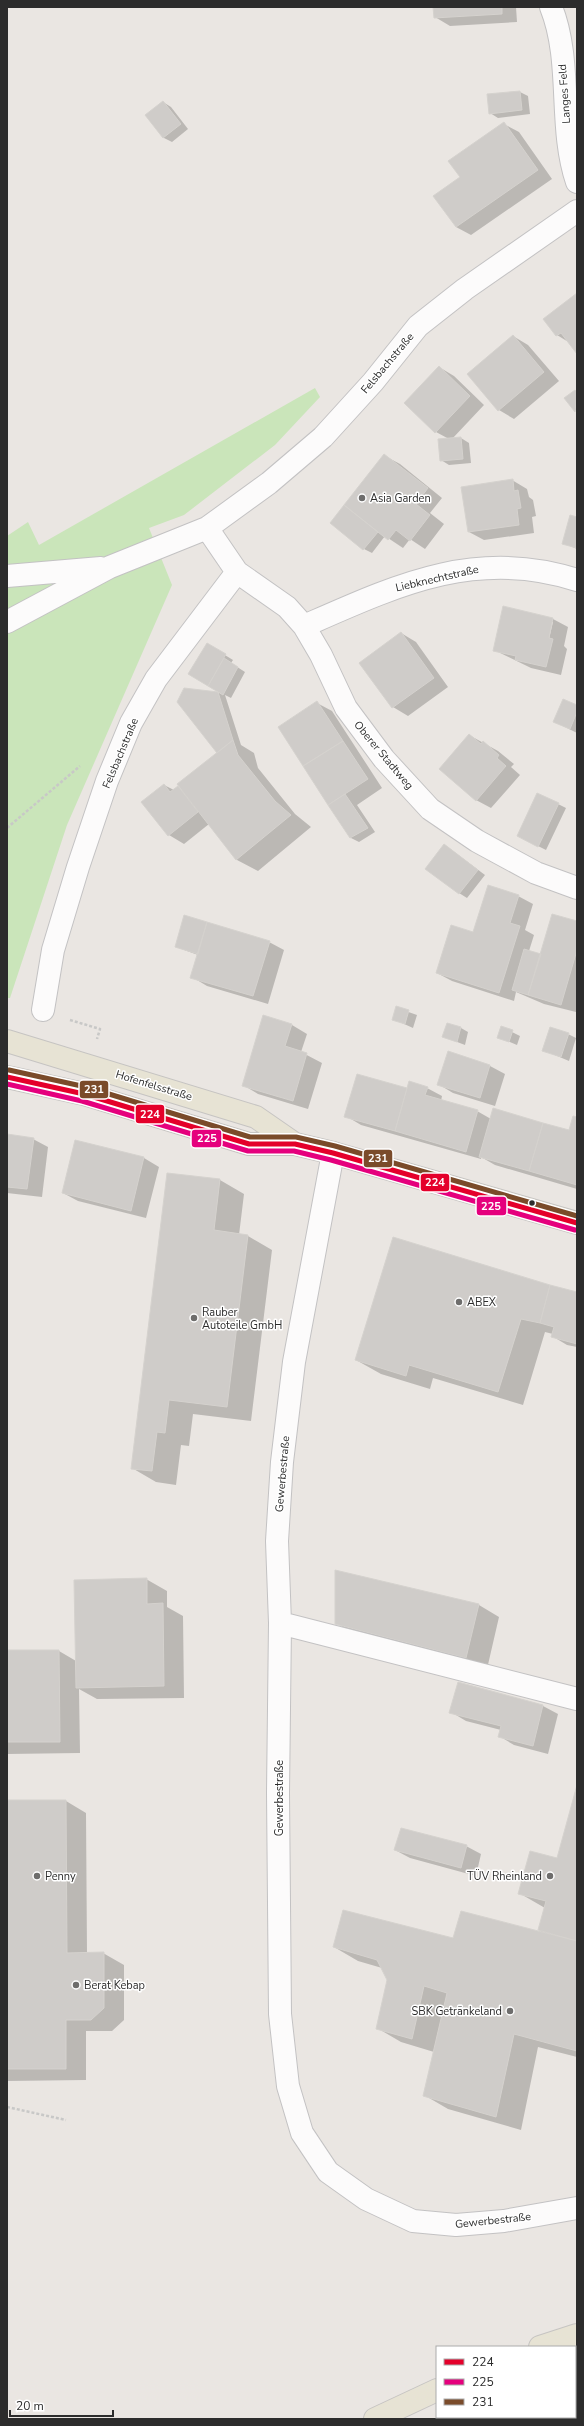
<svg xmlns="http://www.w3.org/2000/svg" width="584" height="2426" font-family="'Nunito Sans',sans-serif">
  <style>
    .green { fill: #cae5ba }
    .shadow { fill: #0003; fill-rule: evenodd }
    .building { fill: #cfccc9; stroke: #d5d2ce }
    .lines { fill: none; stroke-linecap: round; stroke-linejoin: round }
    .minor-casing { stroke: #c3c2c3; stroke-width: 24 }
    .major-casing { stroke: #c6c4c2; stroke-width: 24 }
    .path { stroke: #c8c8c7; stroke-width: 2.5; stroke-dasharray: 3 2; stroke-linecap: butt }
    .minor { stroke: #fcfbfb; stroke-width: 22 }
    .major { stroke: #e7e3d4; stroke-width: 22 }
    .bus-1-casing { stroke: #fff; stroke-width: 8 }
    .bus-2-casing { stroke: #fff; stroke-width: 8 }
    .bus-3-casing { stroke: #fff; stroke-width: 8 }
    .bus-1 { stroke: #e4002b; stroke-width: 5 }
    .bus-2 { stroke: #e5007d; stroke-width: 5 }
    .bus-3 { stroke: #7a4b2a; stroke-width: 5 }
    .poi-dot { fill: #6e6d6c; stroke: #fff; stroke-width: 1.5 }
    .bus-dot { fill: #2c2c2c; stroke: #fff; stroke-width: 1.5 }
    .labels { text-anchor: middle; stroke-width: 3; stroke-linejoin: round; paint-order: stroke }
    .street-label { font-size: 11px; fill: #2c2c2c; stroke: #fff }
    .poi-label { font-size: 11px; fill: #2c2c2c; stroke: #fff; text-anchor: start }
    .line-badge { stroke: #fff; stroke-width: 1.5 }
    .badge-label { font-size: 11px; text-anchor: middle; font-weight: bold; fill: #fff }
  </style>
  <rect width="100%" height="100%" fill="#eae6e2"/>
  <path class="green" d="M315 388 320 397 275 445 184 515 149 528 172 585 67 825 10 998H7V536L28 522 39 545Z"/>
  <path class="shadow" d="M434 7H516L517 22 450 26 435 17Z
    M520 92 528 96 530 114 498 118 490 113Z
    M163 102 171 107 188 129 172 142 164 138 146 116Z
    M504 124 519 132 552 179 471 235 456 227 461 178Z
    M577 294V352L570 343 557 335Z
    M513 336 528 345 559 381 514 419 499 410 468 374Z
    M439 367 454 376 484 405 452 439 461 438 469 443 471 463 449 465 441 460 449 439 436 432Z
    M575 391 577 392V412L566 398Z
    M385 456 400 464 442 498 430 513 444 524 425 549 410 539 403 548 385 536 372 553 364 549Z
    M512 480 527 489 529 497 533 500 536 516 532 517 534 533 484 540 469 532Z
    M577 518V549L563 543Z
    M553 619 568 627 564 646 567 649 561 675 531 668 494 650ZM551 622H553L548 643H547Z
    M401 633 416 642 448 687 408 716 393 707 360 663Z
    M207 644 233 660 231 663 245 672 231 698 225 695 241 745 254 753 258 768 295 814 311 827 258 871 237 860 209 824 184 844 169 835 164 785 174 790 178 787 182 790 219 753 185 690 222 693 190 674Z
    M317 703 332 711 382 788 357 805 375 832 359 842 351 838 279 728Z
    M577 706V733L555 722Z
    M469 735 498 751 514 764 511 767 520 775 491 808 476 800Z
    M558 804 566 808 546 850 526 840Z
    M445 845 485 875 467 898 459 893Z
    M518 896 533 904 525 930 534 935 529 951 541 955 577 922 576 1012 544 1004 516 992 514 1001 452 981 437 973 474 933Z
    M269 942 284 950 268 1004 207 986 192 977 198 955 176 947Z
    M397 1008 417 1015 413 1028 393 1019Z
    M264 1016 292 1025 307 1034 301 1052 322 1063 308 1109 258 1094 243 1085Z
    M502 1027 520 1036 517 1045 498 1037Z
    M461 1028 468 1032 465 1045 444 1037Z
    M568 1034 576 1038 569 1061 543 1050Z
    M490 1066 505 1074 495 1106 453 1093 438 1084Z
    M357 1075 408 1090 427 1088 442 1096 441 1101 477 1111 491 1119 569 1132 577 1118V1189L495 1165 481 1157V1159L361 1125 346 1116Z
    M7 1135 33 1139 48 1147 42 1197 7 1193Z
    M76 1141 144 1158 159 1167 146 1218 78 1201 63 1193Z
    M220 1180 244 1194 239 1235 248 1236 272 1250 251 1421 193 1414 189 1446 181 1445 176 1485 156 1482 132 1468Z
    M577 1293V1347L567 1345 552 1336 553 1334 545 1332 523 1405 433 1378 430 1389 381 1374 356 1360Z
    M146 1579 167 1591V1607L183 1616 184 1698 97 1699 79 1689 80 1753 7 1754V1651H59L76 1661Z
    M479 1605 499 1617 487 1669 357 1635 336 1623Z
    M458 1684 543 1706 558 1714 548 1754 514 1745 499 1736 501 1730 466 1721 451 1712Z
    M577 1789V2057L538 2047 521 2130 448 2109 424 2095 434 2052 401 2042 377 2028 388 1980 382 1968 358 1961 334 1947 454 1940 539 1932 545 1908 519 1893 558 1859Z
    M7 1801H66L86 1813 87 1953H103L124 1965V2020L112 2031H86V2080L7 2081Z
    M466 1846 481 1854 476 1876 410 1858 395 1850Z"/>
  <path class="building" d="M433 7H502V14L434 18Z
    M520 91 522 110 489 114 487 94Z
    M163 101 181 124 163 138 145 115Z
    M504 122 538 170 456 227 433 196 460 177 448 161Z
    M577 293V354L561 333 556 336 543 319Z
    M513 335 544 372 498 411 467 374Z
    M439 366 470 396 435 433 404 403Z
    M575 390 577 392 575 412 564 398Z
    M461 437 463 459 440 461 438 439Z
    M384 454 428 488 416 504 430 515 410 541 396 530 388 540 344 505Z
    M513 479 514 491 518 490 521 508 517 509 519 525 468 532 461 487Z
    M344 505 378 532 363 550 330 523Z
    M570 515 577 517V548L562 544Z
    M503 606 553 618 549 638 553 639 546 667 515 660 516 656 493 651Z
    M401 632 434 678 392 708 359 663Z
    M207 643 226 654 208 686 188 674Z
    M224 658 238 667 223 695 208 686Z
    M184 688 218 692 233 740 217 753 177 702Z
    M563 699 577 705V712L570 729 553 722Z
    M317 701 343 741 303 766 278 727Z
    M469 734 481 744 483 741 499 755 497 758 506 766 476 801 439 769Z
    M233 740 238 755 275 801 291 815 236 860 177 784Z
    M343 741 368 779 328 805 303 766Z
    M164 784 170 792 178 786 198 812 168 836 141 802Z
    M537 793 559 803 538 847 517 836Z
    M345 794 368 828 350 838 328 805Z
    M444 844 478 870 459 894 425 869Z
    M488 885 519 895 510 923 520 926 499 993 436 973 451 925 473 932Z
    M552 914 577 921V950L561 1005 528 995Z
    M184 915 207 922 198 954 175 947Z
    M207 922 270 941 253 996 190 978Z
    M524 949 541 954 528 995 512 990Z
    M396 1006 409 1010 405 1024 392 1020Z
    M263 1015 292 1024 285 1046 307 1053 293 1101 242 1086Z
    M447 1023 461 1027 457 1042 442 1037Z
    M501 1026 513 1030 509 1042 497 1038Z
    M550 1027 569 1033 561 1057 542 1051Z
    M448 1051 490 1065 480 1098 437 1085Z
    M357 1074 407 1088 395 1131 344 1117Z
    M409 1081 428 1087 425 1095 478 1110 466 1152 395 1131Z
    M493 1108 543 1123 529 1171 479 1157Z
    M573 1116 577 1117V1185L529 1171 543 1123 569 1130Z
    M7 1134 34 1138 27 1189 7 1187Z
    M75 1140 144 1157 131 1211 62 1193Z
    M167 1173 220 1179 214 1230 248 1235 227 1407 169 1400 165 1433 157 1432 152 1471 131 1469Z
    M393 1237 550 1285 540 1323 521 1319 498 1392 409 1365 406 1376 355 1360Z
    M550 1285 577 1292V1344L551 1337 554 1327 540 1323Z
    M335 1570 479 1604 466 1658 335 1624Z
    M147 1578V1604L163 1603 164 1686 76 1688 74 1580Z
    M7 1650H59L60 1742H7Z
    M458 1682 543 1705 533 1746 498 1737 501 1726 449 1713Z
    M577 1785V1941L538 1930 546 1901 518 1894 530 1851 557 1858Z
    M7 1800H66L67 1953 104 1952V2008L91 2020H66V2069H7Z
    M401 1828 467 1845 461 1868 394 1850Z
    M343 1910 453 1938 461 1911 577 1941V2051L514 2034 496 2117 423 2096 447 1993 424 1986 412 2039 376 2029 387 1980 377 1960 333 1947Z"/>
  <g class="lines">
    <defs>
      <path id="minor" d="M551 7C573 62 558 126 577 182
        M207 528 237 572 287 607 304 626 321 655 346 708 384 759 430 809 477 841 536 873 577 888
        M7 576 101 568
        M7 622 110 567 207 528 269 483 323 437 373 382 418 326 465 289 577 211
        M304 626C395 586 476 547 577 580
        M43 1010 53 950 78 867 107 781 131 723 156 679 237 572
        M333 1153 294 1362 282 1462 277 1541 280 1623 278 1793 280 2014 288 2086 302 2133 328 2172 366 2199 413 2221 456 2225 504 2221 577 2208
        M280 1623 577 1699"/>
      <path id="major" d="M7 1041 256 1117 295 1144
        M7 1077 84 1094 249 1144H295L333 1153 577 1223
        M540 2347 577 2335
        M512 2417V2419
        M556 2417V2419
        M375 2419 437 2390"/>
    </defs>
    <use href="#minor" class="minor-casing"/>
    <use href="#major" class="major-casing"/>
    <path class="path" d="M7 828 80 766
      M70 1020 100 1029 97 1039
      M7 2107 66 2120"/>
    <use href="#minor" class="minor"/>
    <use href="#major" class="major"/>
    <defs>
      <path id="bus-1" d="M7 1077 84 1094 249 1144H295L333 1153 577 1223"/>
      <path id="bus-2" d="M7 1084 82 1101 248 1151H294L331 1160 575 1230"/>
      <path id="bus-3" d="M9 1070 86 1087 250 1137H296L335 1146 577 1216"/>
    </defs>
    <use href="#bus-1" class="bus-1-casing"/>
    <use href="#bus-2" class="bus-2-casing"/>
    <use href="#bus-3" class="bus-3-casing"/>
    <use href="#bus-1" class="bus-1"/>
    <use href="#bus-2" class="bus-2"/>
    <use href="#bus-3" class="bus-3"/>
  </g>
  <g class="poi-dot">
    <circle cx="362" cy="498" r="4"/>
    <circle cx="459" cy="1302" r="4"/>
    <circle cx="194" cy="1318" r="4"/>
    <circle cx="37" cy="1876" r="4"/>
    <circle cx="550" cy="1876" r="4"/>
    <circle cx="76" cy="1985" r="4"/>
    <circle cx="510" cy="2011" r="4"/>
  </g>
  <circle class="bus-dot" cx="532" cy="1203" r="3.5"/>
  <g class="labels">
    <g class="street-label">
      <text transform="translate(564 94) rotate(-94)" y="4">Langes Feld</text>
      <text transform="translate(387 363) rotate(-50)" y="4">Felsbachstraße</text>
      <text transform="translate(437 578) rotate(-13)" y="4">Liebknechtstraße</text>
      <text transform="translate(120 753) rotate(-67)" y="4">Felsbachstraße</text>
      <text transform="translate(384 755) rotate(50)" y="4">Oberer Stadtweg</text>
      <text transform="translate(154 1085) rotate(17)" y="4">Hofenfelsstraße</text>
      <text transform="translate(282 1474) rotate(-85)" y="4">Gewerbestraße</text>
      <text transform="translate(279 1798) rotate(-90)" y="4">Gewerbestraße</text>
      <text transform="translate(493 2220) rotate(-6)" y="4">Gewerbestraße</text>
    </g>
    <g class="poi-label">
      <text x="370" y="502">Asia Garden</text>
      <text x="467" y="1306">ABEX</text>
      <text x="202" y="1316">Rauber<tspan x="202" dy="13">Autoteile GmbH</tspan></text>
      <text x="45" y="1880">Penny</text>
      <text x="542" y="1880" text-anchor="end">TÜV Rheinland</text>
      <text x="84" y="1989">Berat Kebap</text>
      <text x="502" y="2015" text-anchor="end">SBK Getränkeland</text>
    </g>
  </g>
  <g class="line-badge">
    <rect x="79" y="1080" width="30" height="19" rx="4" fill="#7a4b2a"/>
    <rect x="135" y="1104" width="30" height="20" rx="4" fill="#e4002b"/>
    <rect x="191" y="1129" width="31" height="19" rx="4" fill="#e5007d"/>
    <rect x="363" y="1149" width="30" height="19" rx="4" fill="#7a4b2a"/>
    <rect x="420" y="1173" width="30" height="19" rx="4" fill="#e4002b"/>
    <rect x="476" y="1196" width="31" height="20" rx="4" fill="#e5007d"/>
  </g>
  <g class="badge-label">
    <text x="94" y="1093">231</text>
    <text x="150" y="1118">224</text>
    <text x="207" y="1142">225</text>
    <text x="378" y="1162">231</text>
    <text x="435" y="1186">224</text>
    <text x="491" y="1210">225</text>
  </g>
  <rect width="584" height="2426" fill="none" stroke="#2c2c2c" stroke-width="16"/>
  <rect x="436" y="2346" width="140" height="72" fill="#ffffff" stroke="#ababab"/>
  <rect x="444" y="2359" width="20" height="6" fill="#e4002b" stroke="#ababab"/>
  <text x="472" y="2366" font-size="12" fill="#2c2c2c">224</text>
  <rect x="444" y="2379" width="20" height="6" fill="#e5007d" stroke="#ababab"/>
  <text x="472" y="2386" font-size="12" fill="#2c2c2c">225</text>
  <rect x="444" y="2399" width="20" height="6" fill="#7a4b2a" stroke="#ababab"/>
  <text x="472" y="2406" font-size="12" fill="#2c2c2c">231</text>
  <path d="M10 2410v6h103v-6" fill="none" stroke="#2c2c2c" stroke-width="2"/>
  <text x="16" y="2410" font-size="12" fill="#2c2c2c" stroke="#ffffff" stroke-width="3" paint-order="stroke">20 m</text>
</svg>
